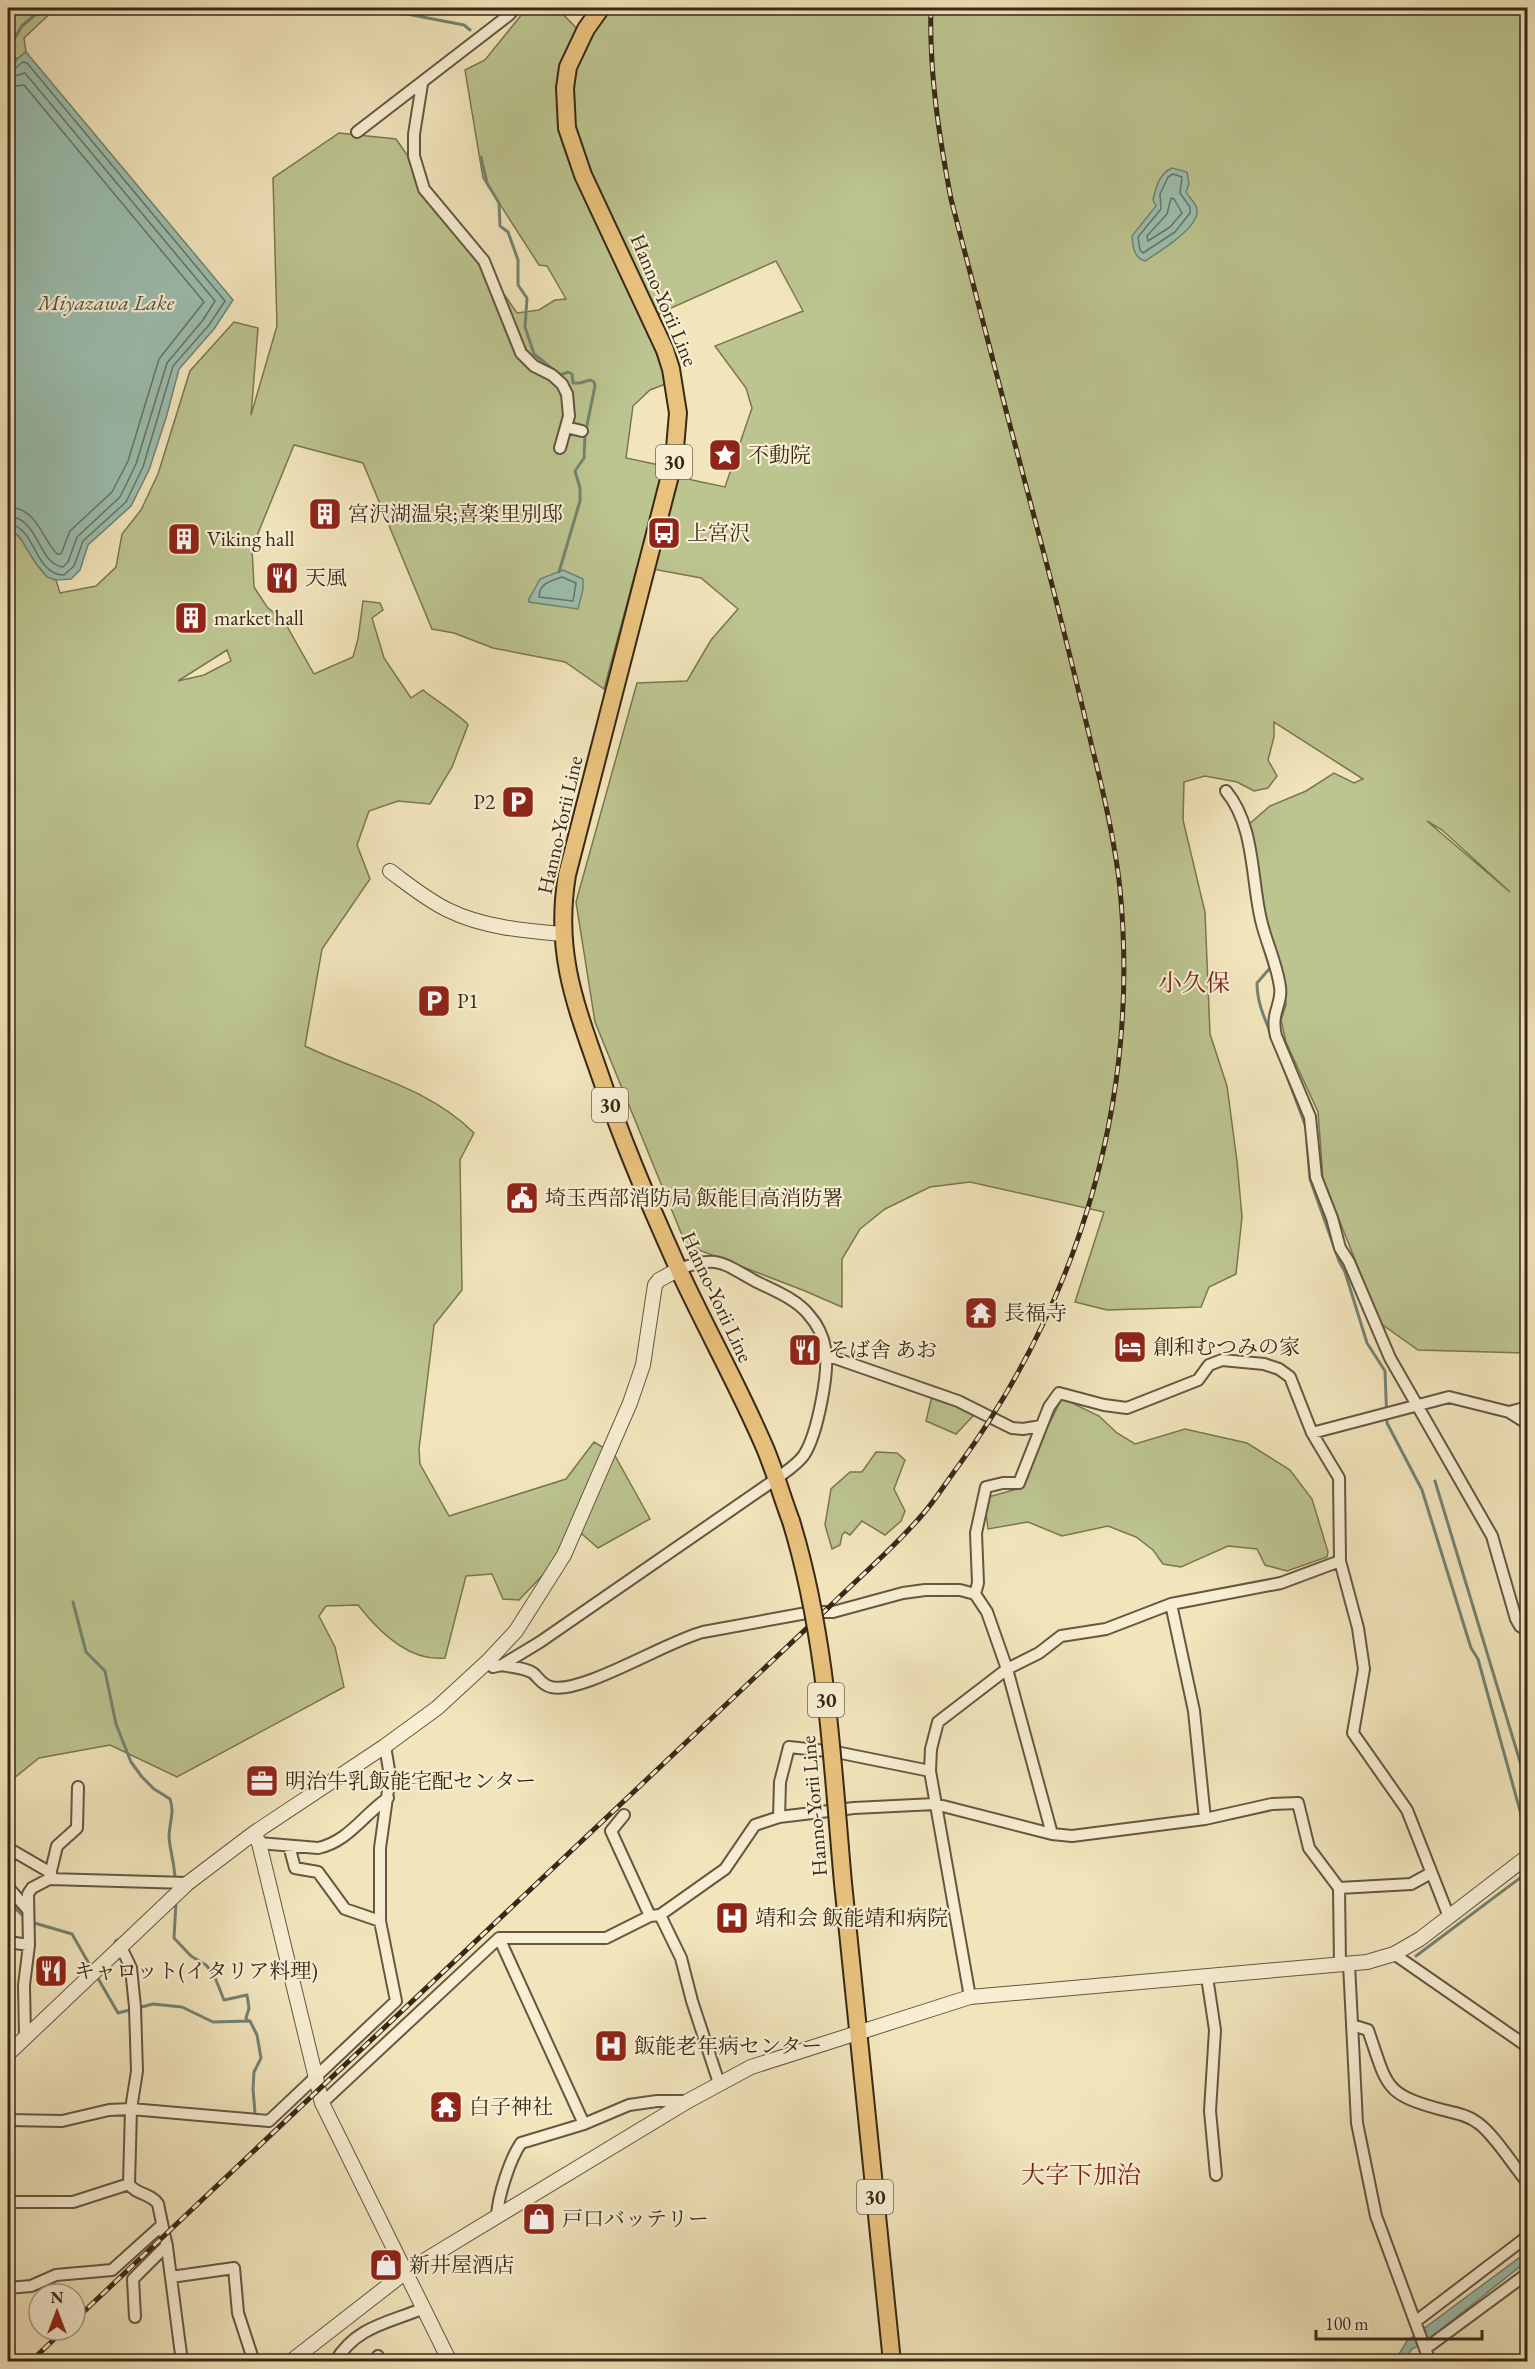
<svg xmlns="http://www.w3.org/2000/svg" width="1535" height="2369" font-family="'EB Garamond','Noto Serif JP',serif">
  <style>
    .green { fill: #bcc48f; stroke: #7a7652; stroke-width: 1.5; fill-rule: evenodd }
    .water { fill: #9bbfb0; stroke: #738372; stroke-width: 1.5 }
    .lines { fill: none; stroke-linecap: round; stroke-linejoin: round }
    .shore { stroke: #6a7463; stroke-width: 1.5 }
    .stream { stroke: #738372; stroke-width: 3 }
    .minor-casing { stroke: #665740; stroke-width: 14 }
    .tertiary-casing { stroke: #665740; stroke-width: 16 }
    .primary-casing { stroke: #382816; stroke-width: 20 }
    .minor { stroke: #f7eed3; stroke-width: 10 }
    .tertiary { stroke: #f7eed3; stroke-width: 14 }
    .primary { stroke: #e9c27e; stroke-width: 16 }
    .rail-casing { stroke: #382816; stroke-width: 5 }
    .rail { stroke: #f7eed3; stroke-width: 3; stroke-dasharray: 9; stroke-linecap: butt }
    .primary-bridge-casing { stroke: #382816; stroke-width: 20; stroke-linecap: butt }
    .primary-bridge { stroke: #e9c27e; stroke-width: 16 }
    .labels { text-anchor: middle; stroke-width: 4.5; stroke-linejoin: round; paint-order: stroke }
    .shield { fill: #f7eed3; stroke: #71634f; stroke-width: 1.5 }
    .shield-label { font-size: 20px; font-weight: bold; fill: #382816 }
    .street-label { font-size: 21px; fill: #382816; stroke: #f7eed3 }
    .poi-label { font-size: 21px; fill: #382816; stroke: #f7eed3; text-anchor: start }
    .water-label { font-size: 22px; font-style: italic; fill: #565544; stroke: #f7eed3 }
    .quarter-label { font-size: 24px; fill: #7a1f14; stroke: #f7eed3 }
  </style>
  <rect width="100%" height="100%" fill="#f2e5bc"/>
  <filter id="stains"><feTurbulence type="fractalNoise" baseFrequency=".00333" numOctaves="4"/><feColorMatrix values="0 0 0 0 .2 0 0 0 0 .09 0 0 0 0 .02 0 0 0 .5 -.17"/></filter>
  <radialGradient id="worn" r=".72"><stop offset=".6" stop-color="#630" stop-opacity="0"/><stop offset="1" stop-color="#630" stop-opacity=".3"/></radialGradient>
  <path class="green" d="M8 8H56L24 38 26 52 8 66Z
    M527 8H557L586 38 611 8H1527V1353L1418 1350 1380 1323 1323 1179 1318 1112 1286 1042 1281 1020 1286 1005 1285 982 1240 832 1270 806 1306 791 1334 773 1354 783 1363 779 1274 722V737L1268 760 1277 776 1268 788 1254 791 1237 782 1205 776 1184 782 1183 820 1205 912 1210 1034 1227 1086 1237 1161 1242 1217 1236 1274 1209 1287 1201 1307 1107 1310 1075 1302 1104 1212 970 1182 930 1187 885 1209 860 1229 842 1259V1307L805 1291 686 1245 595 1022 576 902 637 683 687 681 711 640 738 609 701 578 637 566 604 689 565 662 493 648 454 633 432 629 363 463 294 445 252 548 254 587 267 607 284 621 314 674 353 657 358 639 363 601 380 603 383 610 372 618 384 658 411 698 423 690C431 697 465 719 468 725L452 767 430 804 398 801 369 811 357 845 370 879 322 949 305 1046C362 1074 427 1086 474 1133L460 1160 462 1290 434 1325 419 1449 420 1464 449 1516 566 1479 594 1442 614 1454 650 1519 598 1548 582 1534 519 1600 503 1599 492 1574 466 1576 445 1658C409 1662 379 1632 358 1605L326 1606 319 1616 335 1647 344 1687 177 1777 110 1745 39 1758 8 1783V529C31 539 31 572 56 580L60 593 96 586 116 567 122 534 141 510 158 474 190 371 234 322 258 328 251 415 277 326 273 178 339 133 396 139 517 313 539 310 555 300 566 299 547 266 539 265 483 178 465 70 485 60ZM776 261 803 311 715 346 746 388 752 408 725 487 692 480 664 466 626 458 633 406 650 390 668 383 650 337 660 313ZM227 650 231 661 204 675 178 681ZM1427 821 1442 830 1510 892Z
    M932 1396 972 1410 973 1416 956 1434 926 1421Z
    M1062 1398 1099 1416 1117 1433 1135 1444 1185 1429 1247 1443 1290 1470 1312 1499 1328 1552 1327 1557 1287 1571 1265 1565 1257 1549 1228 1546 1181 1567 1163 1564 1153 1550 1136 1537 1108 1526 1062 1536 1028 1522 988 1529 986 1513 988 1497 1017 1489Z
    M876 1452 897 1453 905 1460 894 1489 905 1511 901 1521 885 1535 862 1521 850 1535 845 1532 842 1535 840 1545 832 1549 825 1525 831 1489 850 1472H862Z"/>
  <path class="water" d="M26 52 233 300 214 329 179 369 166 418 149 470 131 506 88 545 80 570 71 579 56 580 47 577 35 562 19 536 8 529V66Z
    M1172 168 1187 172 1189 184 1186 192C1190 199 1198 204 1197 213 1195 230 1159 252 1145 261 1133 257 1133 246 1132 236L1156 206 1153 200C1156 187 1159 174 1172 168Z
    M563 570 583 579V589L578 609 529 602V599L540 579Z
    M1527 2252V2261L1429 2339 1412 2349 1403 2361 1394 2362 1407 2341Z"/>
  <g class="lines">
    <path class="shore" d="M8 71 13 70 23 62 27 63 225 301 209 325 173 366 143 467 126 502 83 541 74 566 64 575C33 574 37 527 8 524
      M8 78 25 73 215 301 203 320 167 363 136 464 120 497 77 537 68 562 63 567C38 565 40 518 8 516
      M8 87 24 85 204 302 159 359 128 461 112 492 70 531 61 554H57C41 537 37 508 8 507
      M1173 174 1182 177 1180 193 1190 207V213L1175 232 1143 253 1140 250 1138 237 1161 209 1160 194 1168 177Z
      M1171 198 1174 199 1182 213 1170 227 1148 241 1147 236 1167 214Z
      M562 577 576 583 573 601 539 597C539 583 551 581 562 577Z"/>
    <path class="stream" d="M376 8 464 25 470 30
      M144 13 150 8
      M16 60 8 49 22 26 43 8
      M481 157 487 183 499 203 500 226 508 232 518 260V285L527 298 525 327 534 354 560 375 568 372 572 374 573 383H580L590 380 594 382 595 386 585 435 584 458 575 471 580 488V501L559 572
      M1264 947 1270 968 1257 983C1257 1002 1264 1017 1271 1034
      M1282 1063 1306 1127
      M1307 1142 1310 1179 1339 1261 1345 1272 1367 1343 1385 1371 1387 1423 1422 1490 1471 1648 1478 1659 1527 1836
      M1435 1481 1528 1788
      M73 1602 86 1652 105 1671 116 1724 131 1762 142 1777 154 1789 170 1799C175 1813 169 1823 169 1837 170 1851 175 1865 175 1880
      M8 1901 26 1919
      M176 1902 174 1938 191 1956 206 1965 214 1975 224 2000 247 1995 249 2008 246 2018 248 2021
      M31 1922 72 1934 92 1969
      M1416 1956 1528 1872
      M96 1975 118 2013 153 2004 182 2007 213 2022 250 2021 257 2035 261 2058 254 2072 253 2089 255 2113"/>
    <defs>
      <path id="minor" d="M422 84 414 134V156L424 189 484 261 521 353 534 366 552 375 562 384 567 394 569 416 560 448
        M357 132 509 15 515 8
        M566 427 582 431
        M1226 791C1255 826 1251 878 1261 920 1266 942 1277 964 1280 987 1283 1004 1270 1012 1276 1036L1310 1117 1316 1177 1332 1218 1340 1248 1349 1262 1390 1358 1492 1536 1516 1619 1520 1626 1528 1631
        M826 1355 958 1401 1012 1428 1023 1429 1041 1426
        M1509 1412 1528 1407
        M1312 1433 1449 1397 1509 1412 1528 1424
        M975 1594 978 1583 976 1533 986 1487 1003 1483H1019L1049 1407 1059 1393 1104 1405 1127 1408 1198 1380 1209 1365 1222 1360 1264 1364 1279 1369 1290 1377 1312 1433 1339 1478 1340 1561 1358 1628 1364 1669 1353 1733 1407 1810 1449 1917
        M1171 1604 1194 1711 1205 1819
        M487 1662 493 1667 502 1665 540 1642 776 1479C785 1472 797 1465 804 1455 817 1435 830 1371 825 1348 823 1336 817 1324 809 1315 797 1299 773 1290 755 1281 721 1262 717 1255 679 1269
        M502 1665C511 1667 526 1668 533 1673 539 1678 542 1685 551 1687 581 1695 667 1641 703 1632L812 1612H833L903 1593 925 1590H960L975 1594 987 1612 1007 1669 1052 1834 1072 1836 1205 1819 1272 1804 1298 1803 1309 1848 1339 1888 1340 1965
        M624 1815 611 1831 650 1916
        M779 1817 780 1782 789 1747 836 1752 930 1771
        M259 1843 318 1848C348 1842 364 1814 388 1798
        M289 1846 295 1868 318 1872 345 1909 380 1921
        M8 1848 51 1873
        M49 1879 188 1883
        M8 1887 28 1910
        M1339 1888 1411 1884 1431 1873
        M660 1915 681 1958 692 2001 719 2083
        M499 1938 584 2124
        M8 1942 29 1945
        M120 1945 131 1968 135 2007 137 2071 131 2109 129 2184C136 2195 151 2193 158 2204L167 2247 182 2362
        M1394 1954 1528 2047
        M1349 1964 1357 2123 1376 2216 1430 2362
        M1207 1977 1215 2030 1210 2111 1216 2175
        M970 1997 930 1771 931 1749 938 1722 1007 1669 1039 1653 1061 1636 1106 1629 1171 1604 1281 1583 1340 1561
        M1352 2025 1368 2030C1388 2087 1383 2094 1443 2110 1455 2113 1468 2115 1478 2123 1494 2134 1514 2167 1528 2183
        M25 2037 24 1985 29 1945 28 1894 32 1888 49 1879 57 1846 77 1828 78 1787
        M322 2103 499 1938H606L650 1916 660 1915 725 1869 755 1825 779 1817 854 1808 935 1804 1052 1834
        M8 2120 62 2121 109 2110 131 2109 269 2121 396 2001 380 1921V1848L390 1776 385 1746
        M8 2202H73L129 2184
        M497 2216C498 2196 510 2159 521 2143L584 2124 629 2105 657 2101H688
        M171 2277 234 2268 238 2313 254 2362
        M8 2288 31 2286 56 2275 112 2270 162 2225
        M135 2317 133 2279 167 2245
        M1415 2322 1528 2236
        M1425 2349 1528 2273
        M378 2356 380 2362
        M335 2362C356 2326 389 2323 424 2308"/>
      <path id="tertiary" d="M390 871C409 885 427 900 448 910 482 927 525 931 562 934
        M254 1833 259 1843 322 2103 450 2362
        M8 2054 188 1883 254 1833 385 1746 437 1708 487 1662 516 1631 564 1555 630 1403 643 1365 655 1285 659 1280 679 1269
        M290 2362 407 2271 688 2101 751 2067 970 1997 1367 1962 1394 1954 1420 1939 1528 1856"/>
      <path id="primary" d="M601 8 586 29 568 67 565 88 567 128 583 175 665 350 671 369 678 413 674 460 567 875C554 954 576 1006 601 1078 623 1143 650 1206 678 1268 706 1329 739 1387 765 1448 775 1472 782 1497 791 1521
        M843 1883 892 2362"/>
    </defs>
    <use href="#minor" class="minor-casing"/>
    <use href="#tertiary" class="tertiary-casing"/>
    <use href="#primary" class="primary-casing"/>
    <use href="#minor" class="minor"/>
    <use href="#tertiary" class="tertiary"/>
    <use href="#primary" class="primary"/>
    <defs>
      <path id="rail" d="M75 2320 825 1611C857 1579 893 1549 923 1514 936 1499 947 1481 959 1465 1081 1297 1140 1096 1120 889 1115 841 1104 794 1092 747 1078 687 1063 628 1048 569 1015 446 983 322 951 199 939 136 929 72 931 8
        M30 2362 64 2330"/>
    </defs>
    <use href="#rail" class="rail-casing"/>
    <use href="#rail" class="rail"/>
    <defs>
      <path id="primary-bridge" d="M791 1521C827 1638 832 1761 843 1883"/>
    </defs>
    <use href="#primary-bridge" class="primary-bridge-casing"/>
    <use href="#primary-bridge" class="primary-bridge"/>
  </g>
  <defs>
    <symbol id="sight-square" viewBox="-11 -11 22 22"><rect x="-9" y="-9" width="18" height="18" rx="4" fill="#8f2418" stroke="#f7eed3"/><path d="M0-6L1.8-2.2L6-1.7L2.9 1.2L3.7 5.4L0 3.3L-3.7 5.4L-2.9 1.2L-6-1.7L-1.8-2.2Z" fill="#fff"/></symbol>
    <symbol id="building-square" viewBox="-11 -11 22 22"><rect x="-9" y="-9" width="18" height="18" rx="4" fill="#8f2418" stroke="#f7eed3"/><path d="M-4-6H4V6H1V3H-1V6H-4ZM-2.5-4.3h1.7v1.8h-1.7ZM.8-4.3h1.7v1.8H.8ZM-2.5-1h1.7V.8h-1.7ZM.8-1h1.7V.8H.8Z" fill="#fff"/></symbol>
    <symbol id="bus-square" viewBox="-11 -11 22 22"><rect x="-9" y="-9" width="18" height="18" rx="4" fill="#8f2418" stroke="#f7eed3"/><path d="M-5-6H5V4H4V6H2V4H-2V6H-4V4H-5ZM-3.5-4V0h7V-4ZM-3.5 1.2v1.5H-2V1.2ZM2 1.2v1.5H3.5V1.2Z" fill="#fff"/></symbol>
    <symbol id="restaurant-square" viewBox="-11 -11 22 22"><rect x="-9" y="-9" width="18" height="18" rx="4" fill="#8f2418" stroke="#f7eed3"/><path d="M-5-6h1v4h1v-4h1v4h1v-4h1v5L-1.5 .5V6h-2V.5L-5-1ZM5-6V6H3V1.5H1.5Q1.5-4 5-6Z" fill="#fff"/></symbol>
    <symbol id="parking-square" viewBox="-11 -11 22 22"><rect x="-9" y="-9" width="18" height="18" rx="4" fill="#8f2418" stroke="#f7eed3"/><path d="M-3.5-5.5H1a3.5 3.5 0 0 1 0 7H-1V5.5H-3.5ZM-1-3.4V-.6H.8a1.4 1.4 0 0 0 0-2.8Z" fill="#fff"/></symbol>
    <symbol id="civic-square" viewBox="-11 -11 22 22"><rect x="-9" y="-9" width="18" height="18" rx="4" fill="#8f2418" stroke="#f7eed3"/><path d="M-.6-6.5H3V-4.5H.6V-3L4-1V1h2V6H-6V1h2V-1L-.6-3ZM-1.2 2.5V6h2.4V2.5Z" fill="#fff"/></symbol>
    <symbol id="temple-square" viewBox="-11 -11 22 22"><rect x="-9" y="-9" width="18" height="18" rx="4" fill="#8f2418" stroke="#f7eed3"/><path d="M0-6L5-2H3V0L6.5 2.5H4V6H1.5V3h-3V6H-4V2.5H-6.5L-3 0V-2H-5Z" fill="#fff"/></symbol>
    <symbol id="hotel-square" viewBox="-11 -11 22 22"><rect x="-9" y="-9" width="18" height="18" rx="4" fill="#8f2418" stroke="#f7eed3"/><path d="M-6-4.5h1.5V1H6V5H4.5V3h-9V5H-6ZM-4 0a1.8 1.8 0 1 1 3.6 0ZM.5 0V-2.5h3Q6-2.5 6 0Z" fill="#fff"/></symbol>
    <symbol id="office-square" viewBox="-11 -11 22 22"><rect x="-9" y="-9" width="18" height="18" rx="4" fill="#8f2418" stroke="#f7eed3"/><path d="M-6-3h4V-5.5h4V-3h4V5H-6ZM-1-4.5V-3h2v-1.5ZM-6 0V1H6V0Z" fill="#fff"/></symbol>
    <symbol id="hospital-square" viewBox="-11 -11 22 22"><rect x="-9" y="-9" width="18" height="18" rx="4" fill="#8f2418" stroke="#f7eed3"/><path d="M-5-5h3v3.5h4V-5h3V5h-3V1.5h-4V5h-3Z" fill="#fff"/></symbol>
    <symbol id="shop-square" viewBox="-11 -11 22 22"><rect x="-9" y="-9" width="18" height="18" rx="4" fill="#8f2418" stroke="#f7eed3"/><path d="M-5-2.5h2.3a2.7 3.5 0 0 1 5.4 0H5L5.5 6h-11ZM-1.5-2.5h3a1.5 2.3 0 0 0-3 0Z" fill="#fff"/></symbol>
  </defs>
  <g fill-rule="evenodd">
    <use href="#sight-square" x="706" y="436" width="38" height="38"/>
    <use href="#building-square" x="306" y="495" width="38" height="38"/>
    <use href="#bus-square" x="645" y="514" width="38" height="38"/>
    <use href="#building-square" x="165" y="520" width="38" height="38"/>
    <use href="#restaurant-square" x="263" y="559" width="38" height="38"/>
    <use href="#building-square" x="172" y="599" width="38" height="38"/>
    <use href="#parking-square" x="499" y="783" width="38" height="38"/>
    <use href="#parking-square" x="415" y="982" width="38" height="38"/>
    <use href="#civic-square" x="503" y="1179" width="38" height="38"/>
    <use href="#temple-square" x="962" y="1294" width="38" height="38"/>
    <use href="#hotel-square" x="1111" y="1328" width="38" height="38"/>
    <use href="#restaurant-square" x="786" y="1331" width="38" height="38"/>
    <use href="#office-square" x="243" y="1762" width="38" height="38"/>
    <use href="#hospital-square" x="713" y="1899" width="38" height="38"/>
    <use href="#restaurant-square" x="32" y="1952" width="38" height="38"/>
    <use href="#hospital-square" x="592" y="2027" width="38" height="38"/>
    <use href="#temple-square" x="427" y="2088" width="38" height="38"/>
    <use href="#shop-square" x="520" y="2200" width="38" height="38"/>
    <use href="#shop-square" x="367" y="2246" width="38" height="38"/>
  </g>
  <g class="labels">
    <g class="shield">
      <rect x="656" y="445" width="36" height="34" rx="4.5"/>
      <rect x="592" y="1088" width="36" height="34" rx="4.5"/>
      <rect x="808" y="1683" width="36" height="34" rx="4.5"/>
      <rect x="857" y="2180" width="36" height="34" rx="4.5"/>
    </g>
    <g class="shield-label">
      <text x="674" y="469">30</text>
      <text x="610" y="1112">30</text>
      <text x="826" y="1707">30</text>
      <text x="875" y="2204">30</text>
    </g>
    <g class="street-label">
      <text transform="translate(664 300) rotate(67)" y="7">Hanno-Yorii Line</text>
      <text transform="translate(560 825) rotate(-77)" y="7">Hanno-Yorii Line</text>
      <text transform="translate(717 1297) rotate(65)" y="7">Hanno-Yorii Line</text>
      <text transform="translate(814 1806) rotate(-95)" y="7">Hanno-Yorii Line</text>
    </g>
    <g class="poi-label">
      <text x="748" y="462">不動院</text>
      <text x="348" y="521">宮沢湖温泉;喜楽里別邸</text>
      <text x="687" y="540">上宮沢</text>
      <text x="207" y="546">Viking hall</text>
      <text x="305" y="585">天風</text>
      <text x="214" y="625">market hall</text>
      <text x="495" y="809" text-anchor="end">P2</text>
      <text x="457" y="1008">P1</text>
      <text x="545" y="1205">埼玉西部消防局 飯能日高消防署</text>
      <text x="1004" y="1320">長福寺</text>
      <text x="1153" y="1354">創和むつみの家</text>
      <text x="828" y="1357">そば舎 あお</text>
      <text x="285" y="1788">明治牛乳飯能宅配センター</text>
      <text x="755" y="1925">靖和会 飯能靖和病院</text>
      <text x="74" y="1978">キャロット(イタリア料理)</text>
      <text x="634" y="2053">飯能老年病センター</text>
      <text x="469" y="2114">白子神社</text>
      <text x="562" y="2226">戸口バッテリー</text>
      <text x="409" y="2272">新井屋酒店</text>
    </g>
    <g class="water-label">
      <text x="106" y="310">Miyazawa Lake</text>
    </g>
    <g class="quarter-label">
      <text x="1194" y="991">小久保</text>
      <text x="1081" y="2183">大字下加治</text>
    </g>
  </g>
  <rect width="1535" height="2369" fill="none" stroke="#f2e5bc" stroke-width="30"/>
  <rect x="9" y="9" width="1517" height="2351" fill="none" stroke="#382816" stroke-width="3"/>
  <rect x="15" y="15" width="1505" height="2339" fill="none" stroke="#382816" stroke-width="1.5"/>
  <g transform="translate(57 2312)"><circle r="28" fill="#f7eed3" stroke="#ab9f87" stroke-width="1.5"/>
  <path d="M0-4.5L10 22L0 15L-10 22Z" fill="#8f2418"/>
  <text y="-9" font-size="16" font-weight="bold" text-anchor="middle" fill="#382816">N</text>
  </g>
  <path d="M1316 2330v9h166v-9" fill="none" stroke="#382816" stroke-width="3"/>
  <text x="1325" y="2330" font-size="18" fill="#382816" stroke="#f7eed3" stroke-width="4.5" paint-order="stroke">100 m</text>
  <rect width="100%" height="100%" filter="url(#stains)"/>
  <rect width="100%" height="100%" fill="url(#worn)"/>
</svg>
